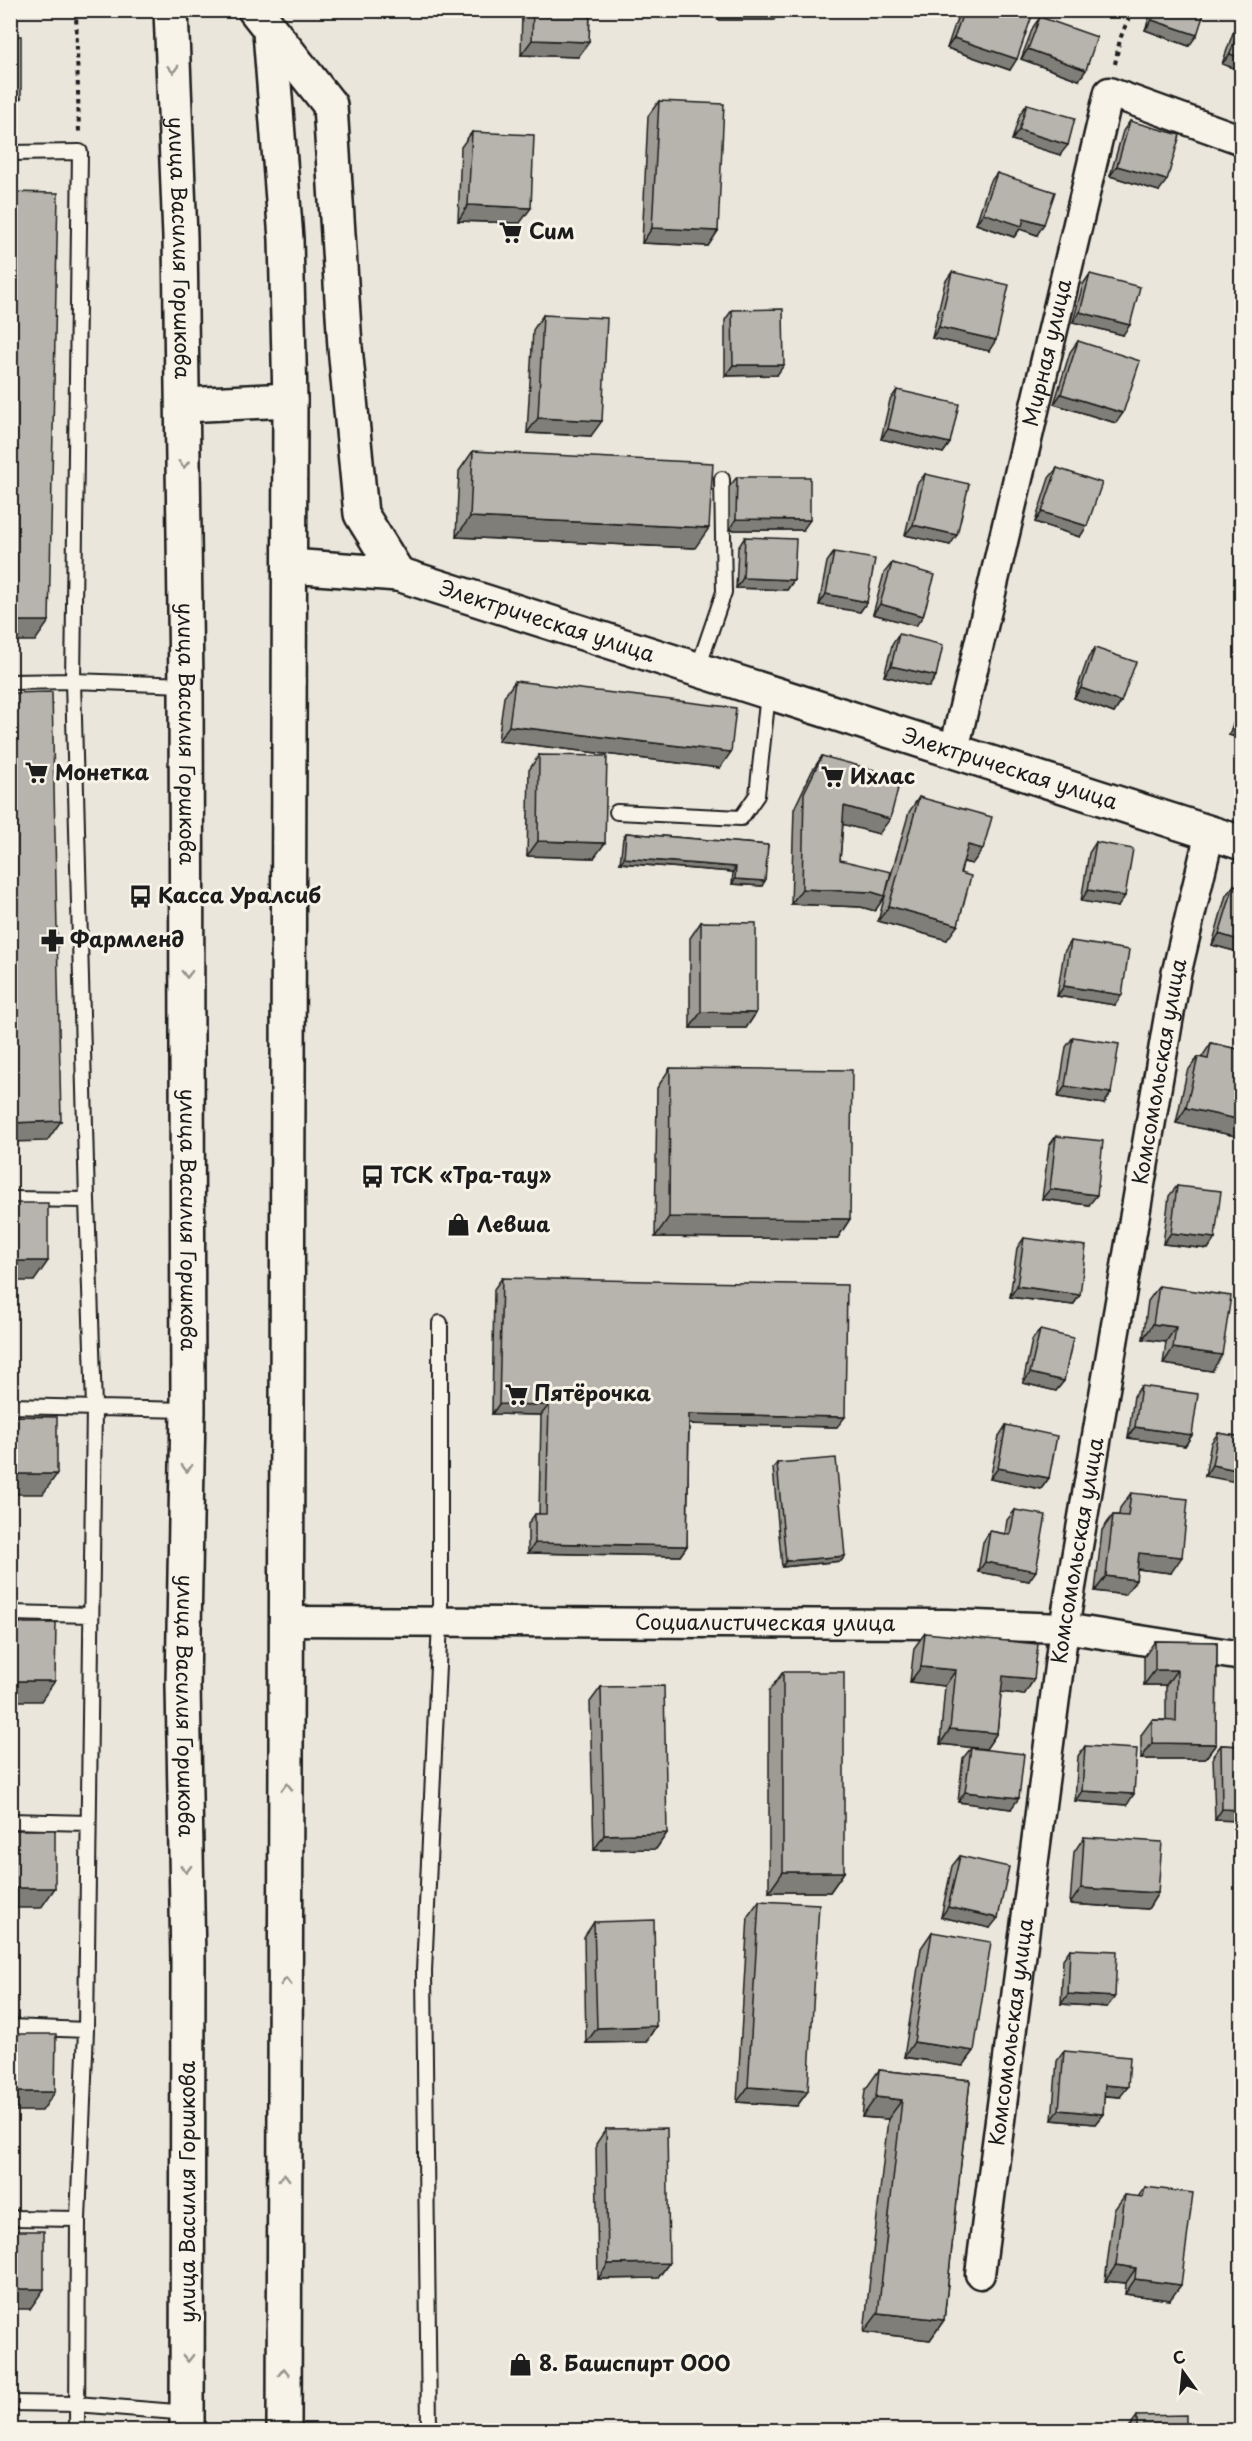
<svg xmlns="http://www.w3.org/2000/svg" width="1252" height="2441" font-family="'Playpen Sans',sans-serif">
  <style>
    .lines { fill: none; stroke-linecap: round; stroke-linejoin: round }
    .lane-casing { stroke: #1c1c1c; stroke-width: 18 }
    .street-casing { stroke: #1c1c1c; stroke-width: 33 }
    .secondary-casing { stroke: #1c1c1c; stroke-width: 38 }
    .path { stroke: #1c1c1c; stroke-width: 4; stroke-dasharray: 4.5 4.5; stroke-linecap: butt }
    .lane { stroke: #f7f3e8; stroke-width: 14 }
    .street { stroke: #f7f3e8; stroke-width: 28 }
    .secondary { stroke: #f7f3e8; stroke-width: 33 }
    .wall { fill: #9d9b94; stroke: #1c1c1c; stroke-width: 1.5 }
    .shaded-wall { fill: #7f7e78; stroke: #1c1c1c; stroke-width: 1.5 }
    .building { fill: #b6b4ac; stroke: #1c1c1c; stroke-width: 1.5 }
    .oneway { stroke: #94928c }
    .labels { text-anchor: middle; stroke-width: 6; stroke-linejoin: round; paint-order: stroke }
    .poi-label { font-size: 21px; font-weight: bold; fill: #1c1c1c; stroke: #f7f3e8; text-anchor: start }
    .street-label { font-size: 21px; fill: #1c1c1c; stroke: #f7f3e8 }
  </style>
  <rect width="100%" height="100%" fill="#eae6dc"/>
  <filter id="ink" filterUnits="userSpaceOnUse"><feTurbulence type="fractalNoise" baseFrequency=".0167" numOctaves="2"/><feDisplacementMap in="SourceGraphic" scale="12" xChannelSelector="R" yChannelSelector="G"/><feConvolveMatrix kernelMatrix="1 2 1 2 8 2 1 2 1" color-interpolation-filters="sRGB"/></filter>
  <g filter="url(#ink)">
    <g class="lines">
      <defs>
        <path id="lane" d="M10 153 80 152 73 681 186 685
          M697 671 724 592 722 479
          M10 682 73 681 87 1200
          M617 812 741 818 757 795 768 694
          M10 1199 87 1200 94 1407 86 2030 78 2219 77 2430
          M10 1406 188 1410
          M10 1613 91 1615
          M10 1821 88 1823
          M10 2027 86 2030
          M10 2218 78 2219
          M10 2403 77 2404 188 2413
          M429 2430 424 1971 440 1622V1323"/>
        <g id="street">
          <path id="s1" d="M954 750 1109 92 1242 140"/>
          <path id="s2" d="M287 1621 947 1624 1064 1628 1242 1656"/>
          <path id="s3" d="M980 2274 1064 1628 1176 975 1210 832"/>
        </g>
        <g id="secondary">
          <path id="s4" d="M171 10 180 237 186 685 188 1410 183 1685 188 1962 187 2430"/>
          <path id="s5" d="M255 10 330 105 345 347 361 514 398 574 1242 843"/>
          <path d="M270 32 286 239 290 400 284 2430"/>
          <path d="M183 405 290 400"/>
          <path d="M290 566 398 574"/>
        </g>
      </defs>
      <use href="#lane" class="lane-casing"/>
      <use href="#street" class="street-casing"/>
      <use href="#secondary" class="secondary-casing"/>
      <path class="path" d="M76 10 79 133
        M1115 64 1120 39 1132 10"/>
      <use href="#lane" class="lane"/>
      <use href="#street" class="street"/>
      <use href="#secondary" class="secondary"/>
    </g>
    <path class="wall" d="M522 10H590L589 42 578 57 521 55Z
      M718 10H780L774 20H718Z
      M960 10H1034L1010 70 947 48Z
      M1152 10H1205L1189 46 1145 30Z
      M1241 10H1242V71L1222 64Z
      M1040 17 1079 80 1021 59 1033 27Z
      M659 101 718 231 708 246 642 243 648 116Z
      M1027 104 1060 155 1012 140 1020 114Z
      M1130 121 1159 191 1110 176 1123 131Z
      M472 132 520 223 458 221 461 147Z
      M997 173 1037 235 1020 229 1014 237 976 224 989 183Z
      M952 272 989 351 932 338 945 282Z
      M1090 274 1123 335 1073 322 1083 284Z
      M732 310 777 375 725 376V320Z
      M543 315 591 436 527 433 533 330Z
      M1078 341 1116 423 1054 404 1070 352Z
      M897 390 950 443 943 453 881 439 890 400Z
      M473 451 695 548 456 537 459 471Z
      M1057 468 1080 537 1035 522 1049 478Z
      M925 474 950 545 905 535 917 484Z
      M737 477 803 530H729V487Z
      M745 537 794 580 787 590 736 588 738 548Z
      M834 552 867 602 860 612 819 605 827 562Z
      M892 563 916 626 873 614 884 573Z
      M899 634 936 676 929 687 884 676 892 645Z
      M1095 648 1121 702 1114 713 1074 698 1088 658Z
      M515 681 720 768 498 741 504 697Z
      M1242 698V739L1229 735Z
      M539 755 594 858 527 856 529 770Z
      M822 756 879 834 843 824 840 860 887 889 909 812 919 797 983 849 972 864 963 862 947 940 878 921 885 896 875 911 861 907 791 904 794 809 812 771Z
      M626 833 768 845 762 886 732 884 733 872 620 863 623 838Z
      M1096 842 1118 907 1081 901 1089 853Z
      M1234 885 1242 953 1212 945 1226 895Z
      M701 922 756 1013 746 1028H690V938Z
      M1071 941 1115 1005 1057 996 1064 952Z
      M1073 1037 1111 1093 1104 1104 1058 1097 1066 1047Z
      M1211 1043 1242 1050V1135L1240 1137 1176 1123 1187 1072 1198 1057H1202Z
      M670 1068 850 1219 837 1239 655 1237 657 1088Z
      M1056 1136 1089 1205 1042 1199 1049 1146Z
      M1177 1186 1215 1238 1208 1249 1163 1244 1169 1196Z
      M1024 1238 1080 1295 1073 1305 1010 1297 1017 1248Z
      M502 1278 837 1427 689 1424 687 1546 680 1556 528 1553V1524L535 1514H539L541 1415 492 1414 494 1289Z
      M1159 1286 1212 1371 1163 1364 1166 1342 1143 1339 1148 1301Z
      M1040 1330 1064 1381 1056 1391 1023 1383 1032 1340Z
      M1141 1386 1192 1435 1185 1446 1128 1438 1134 1396Z
      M1006 1425 1049 1478 1041 1489 990 1479 999 1436Z
      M1218 1433 1242 1437 1205 1476 1211 1443Z
      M777 1463 845 1556 841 1561 782 1567 773 1468Z
      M1131 1493 1171 1573 1137 1569 1136 1580 1125 1595 1095 1591 1102 1530 1113 1515H1119L1120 1508Z
      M1015 1510 1029 1581 978 1572 983 1542 990 1531 1005 1534 1007 1520Z
      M925 1633 1034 1679 1024 1695 1001 1692 997 1733 986 1749 940 1744 945 1686 910 1682 914 1648Z
      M1155 1641 1217 1642 1216 1744 1205 1759H1141V1735L1152 1720H1166V1685H1144V1657Z
      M783 1672 844 1872 830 1892H769V1691Z
      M601 1687 667 1833 656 1849 594 1850 590 1702Z
      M1221 1745 1242 1746V1821L1215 1820 1213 1756Z
      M1085 1746 1127 1805 1075 1801 1078 1756Z
      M971 1748 1011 1809 958 1802 963 1758Z
      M1084 1837 1158 1893 1148 1909 1070 1904 1074 1852Z
      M960 1856 990 1928 941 1917 952 1866Z
      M759 1901 808 2091 797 2106 737 2102 748 1916Z
      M594 1922 656 2026 646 2042 586 2043 584 1937Z
      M932 1932 974 2051 963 2066 904 2057 921 1948Z
      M1070 1949 1107 2007 1061 2004 1063 1959Z
      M1064 2051 1120 2097 1104 2096 1103 2114 1095 2124 1052 2120 1057 2061Z
      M879 2070 970 2080 944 2320 930 2340 864 2332 888 2119 862 2117 865 2090Z
      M606 2129 669 2263 658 2278 598 2279 596 2144Z
      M1145 2187 1170 2300 1125 2294 1126 2283 1105 2281 1114 2210 1125 2195 1138 2197Z
      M1137 2416 1186 2430H1127Z"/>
    <path class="shaded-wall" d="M725 10H780L774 20H718Z
      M1152 20 1197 35 1189 46 1145 30Z
      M954 38 1017 59 1010 70 947 48Z
      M532 40 589 42 578 57 521 55Z
      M1028 49 1086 70 1079 80 1021 59Z
      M1230 54 1242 58V71L1222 64Z
      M10 97 21 98 10 112Z
      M1019 130 1068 145 1060 155 1012 140Z
      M1117 166 1167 180 1159 191 1110 176Z
      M468 205 531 208 520 223 458 221Z
      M983 213 1024 218 1044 224 1037 235 1020 229 1014 237 976 224Z
      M652 228 718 231 708 246 642 243Z
      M1080 312 1130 325 1123 335 1073 322Z
      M939 327 996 340 989 351 932 338Z
      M733 365H784L777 375 725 376Z
      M1061 394 1123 413 1116 423 1054 404Z
      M538 418 602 421 591 436 527 433Z
      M888 429 950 443 943 453 881 439Z
      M1042 512 1087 526 1080 537 1035 522Z
      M470 517 709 528 695 548 456 537Z
      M736 519 810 520 803 530H729Z
      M913 525 957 535 950 545 905 535Z
      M743 578 794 580 787 590 736 588Z
      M826 594 867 602 860 612 819 605Z
      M880 604 923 616 916 626 873 614Z
      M10 621H49L35 641H10Z
      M891 666 936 676 929 687 884 676Z
      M1081 688 1121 702 1114 713 1074 698Z
      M1237 724 1242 726V739L1229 735Z
      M509 726 731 752 720 768 498 741Z
      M844 806 890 819 879 834 834 822Z
      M538 841 605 843 594 858 527 856Z
      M968 845 983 849 972 864 957 860Z
      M624 858 736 867 733 872 620 863Z
      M735 879 765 881 762 886 732 884Z
      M802 889 872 892 885 896 875 911 861 907 791 904Z
      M1088 890 1125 896 1118 907 1081 901Z
      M889 906 958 925 947 940 878 921Z
      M1219 934 1242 941V953L1212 945Z
      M1064 986 1122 995 1115 1005 1057 996Z
      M701 1012 756 1013 746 1028H690Z
      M1065 1086 1111 1093 1104 1104 1058 1097Z
      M1186 1108 1242 1120V1135L1240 1137 1176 1123Z
      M61 1121 47 1141 10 1142V1123Z
      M1050 1189 1097 1195 1089 1205 1042 1199Z
      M669 1217 850 1219 837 1239 655 1237Z
      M1171 1233 1215 1238 1208 1249 1163 1244Z
      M10 1261H48L34 1281H10Z
      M1017 1286 1080 1295 1073 1305 1010 1297Z
      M1153 1324 1176 1327 1166 1342 1143 1339Z
      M1173 1348 1222 1355 1212 1371 1163 1364Z
      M1030 1373 1064 1381 1056 1391 1023 1383Z
      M499 1404 549 1405 541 1415 492 1414Z
      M689 1414 845 1417 837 1427 682 1424Z
      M1135 1427 1192 1435 1185 1446 1128 1438Z
      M1212 1465 1242 1471V1483L1205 1476Z
      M998 1468 1049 1478 1041 1489 990 1479Z
      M10 1474H57L43 1494H10Z
      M535 1543 687 1546 680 1556 528 1553Z
      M1139 1553 1182 1557 1171 1573 1129 1568Z
      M845 1556 841 1561 782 1567 786 1561Z
      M985 1562 1036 1571 1029 1581 978 1572Z
      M1106 1576 1136 1580 1125 1595 1095 1591Z
      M921 1667 956 1670 945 1686 910 1682Z
      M1155 1670H1177L1166 1685H1144Z
      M1003 1676 1034 1679 1024 1695 992 1691Z
      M10 1681H55L41 1701H10Z
      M950 1729 997 1733 986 1749 940 1744Z
      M1152 1743 1216 1744 1205 1759H1141Z
      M1082 1791 1134 1794 1127 1805 1075 1801Z
      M965 1792 1019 1798 1011 1809 958 1802Z
      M1222 1809 1242 1810V1821L1215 1820Z
      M667 1833 656 1849 594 1850 604 1835Z
      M783 1872H844L830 1892H769Z
      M10 1888H55L41 1908H10Z
      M1081 1888 1158 1893 1148 1909 1070 1904Z
      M948 1907 998 1918 990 1928 941 1917Z
      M1068 1994 1115 1997 1107 2007 1061 2004Z
      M656 2026 646 2042 586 2043 597 2028Z
      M914 2042 974 2051 963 2066 904 2057Z
      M1105 2085 1128 2087 1120 2097 1098 2095Z
      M748 2087 808 2091 797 2106 737 2102Z
      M10 2092H55L42 2111H10Z
      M876 2097 902 2100 888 2119 862 2117Z
      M1059 2110 1103 2114 1095 2124 1052 2120Z
      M669 2263 658 2278 598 2279 608 2264Z
      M1116 2265 1136 2268 1126 2283 1105 2281Z
      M1135 2279 1181 2285 1170 2300 1125 2294Z
      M10 2289H44L30 2309H10Z
      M878 2313 944 2320 930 2340 864 2332Z"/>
    <path class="building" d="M533 10H590L589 42 532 40Z
      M964 10H1034L1017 59 954 38Z
      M1155 10H1205L1197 35 1152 20Z
      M1040 17 1097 37 1086 70 1028 49Z
      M1242 20V58L1230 54Z
      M10 36H21V98L10 97Z
      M659 101 724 104 718 231 652 228Z
      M1027 104 1075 118 1068 145 1019 130Z
      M1130 121 1180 135 1167 180 1117 166Z
      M472 132 534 135 531 208 468 205Z
      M997 173 1055 192 1044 224 1024 218 1022 226 983 213Z
      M10 192 58 193 49 621H10Z
      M952 272 1009 285 996 340 939 327Z
      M1090 274 1140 287 1130 325 1080 312Z
      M783 309 784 365H733L732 310Z
      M543 315 607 318 602 421 538 418Z
      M1078 341 1140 361 1123 413 1061 394Z
      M897 390 959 404 950 443 888 429Z
      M473 451 713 463 709 528 470 517Z
      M1057 468 1102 483 1087 526 1042 512Z
      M925 474 969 484 957 535 913 525Z
      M737 477H810V520L736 519Z
      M745 537 796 539 794 580 743 578Z
      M834 552 875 559 867 602 826 594Z
      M892 563 935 575 923 616 880 604Z
      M899 634 943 645 936 676 891 666Z
      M1095 648 1136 662 1121 702 1081 688Z
      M515 681 736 708 731 752 509 726Z
      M52 692 61 1121 10 1123V693Z
      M1242 710V726L1237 724Z
      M539 755 607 756 605 843 538 841Z
      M822 756 901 777 890 819 844 806 840 860 891 872 885 896 872 892 802 889 804 793Z
      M919 797 992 817 983 849 968 845 960 873 971 876 958 925 889 906Z
      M626 833 768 845 765 881 735 879 736 867 624 858Z
      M1096 842 1133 849 1125 896 1088 890Z
      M1234 885 1242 887V941L1219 934Z
      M701 922 756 923V1013L701 1012Z
      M1071 941 1129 950 1122 995 1064 986Z
      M1073 1037 1119 1044 1111 1093 1065 1086Z
      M1211 1043 1242 1050V1120L1186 1108 1198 1057 1208 1059Z
      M670 1068 852 1070 850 1219 669 1217Z
      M1056 1136 1103 1141 1097 1195 1050 1189Z
      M1177 1186 1221 1191 1215 1238 1171 1233Z
      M10 1203H48V1261H10Z
      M1024 1238 1086 1246 1080 1295 1017 1286Z
      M502 1278 847 1285 845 1417 689 1414 687 1546 535 1543V1514H546L549 1405 499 1404Z
      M1159 1286 1231 1296 1222 1355 1173 1348 1176 1327 1153 1324Z
      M1040 1330 1073 1338 1064 1381 1030 1373Z
      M1141 1386 1198 1394 1192 1435 1135 1427Z
      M10 1416 57 1417V1474H10Z
      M1006 1425 1057 1436 1049 1478 998 1468Z
      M1218 1433 1242 1437V1471L1212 1465Z
      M836 1458 845 1556 786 1561 777 1463Z
      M1131 1493 1188 1499 1182 1557 1139 1553 1136 1580 1106 1576 1113 1515 1128 1516Z
      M1015 1510 1046 1515 1036 1571 985 1562 990 1531 1010 1535Z
      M10 1623H56L55 1681H10Z
      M925 1633 1038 1644 1034 1679 1003 1676 997 1733 950 1729 956 1670 921 1667Z
      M1155 1641 1217 1642 1216 1744 1152 1743V1720L1176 1721 1177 1670H1155Z
      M783 1672H844V1872H783Z
      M664 1686 667 1833 604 1835 601 1687Z
      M1221 1745 1242 1746V1810L1222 1809Z
      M1085 1746 1137 1749 1134 1794 1082 1791Z
      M971 1748 1024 1754 1019 1798 965 1792Z
      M10 1830H55V1888H10Z
      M1084 1837 1162 1842 1158 1893 1081 1888Z
      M960 1856 1009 1867 998 1918 948 1907Z
      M759 1901 819 1904 808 2091 748 2087Z
      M654 1920 656 2026 597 2028 594 1922Z
      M932 1932 991 1942 974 2051 914 2042Z
      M1070 1949 1117 1951 1115 1997 1068 1994Z
      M10 2034H56L55 2092H10Z
      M1064 2051 1130 2057 1128 2087 1105 2085 1103 2114 1059 2110Z
      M879 2070 970 2080 944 2320 878 2313 902 2100 876 2097Z
      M667 2128 669 2263 608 2264 606 2129Z
      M1145 2187 1193 2193 1181 2285 1135 2279 1136 2268 1116 2265 1125 2195 1143 2197Z
      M10 2231H44V2289H10Z
      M1186 2415V2430H1137V2416Z
      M817 2424V2430H609V2429Z"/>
    <defs><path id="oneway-chevron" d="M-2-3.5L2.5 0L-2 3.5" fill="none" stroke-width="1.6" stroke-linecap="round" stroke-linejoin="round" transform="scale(1.5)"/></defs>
    <g class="oneway">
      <use href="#oneway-chevron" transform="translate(173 69) rotate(88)"/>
      <use href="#oneway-chevron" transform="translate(184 464) rotate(89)"/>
      <use href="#oneway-chevron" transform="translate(187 974) rotate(90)"/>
      <use href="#oneway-chevron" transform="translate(187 1468) rotate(91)"/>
      <use href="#oneway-chevron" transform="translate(287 1787) rotate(-90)"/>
      <use href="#oneway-chevron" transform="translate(186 1869) rotate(89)"/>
      <use href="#oneway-chevron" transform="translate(286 1982) rotate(-90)"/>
      <use href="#oneway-chevron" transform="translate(284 2177) rotate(-90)"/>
      <use href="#oneway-chevron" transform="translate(188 2358) rotate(90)"/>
      <use href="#oneway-chevron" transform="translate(284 2372) rotate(-90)"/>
    </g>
  </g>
  <defs>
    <symbol id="supermarket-bare" viewBox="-9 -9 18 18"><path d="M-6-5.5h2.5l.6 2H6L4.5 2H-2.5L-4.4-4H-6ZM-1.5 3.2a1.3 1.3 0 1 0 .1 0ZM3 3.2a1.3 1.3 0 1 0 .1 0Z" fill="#1c1c1c" stroke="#f7f3e8" stroke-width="2.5" paint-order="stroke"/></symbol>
    <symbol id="bus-bare" viewBox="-9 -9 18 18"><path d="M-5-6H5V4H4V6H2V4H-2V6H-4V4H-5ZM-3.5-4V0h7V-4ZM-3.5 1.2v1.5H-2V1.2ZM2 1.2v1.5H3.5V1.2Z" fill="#1c1c1c" stroke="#f7f3e8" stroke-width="2.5" paint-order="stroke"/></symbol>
    <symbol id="pharmacy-bare" viewBox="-9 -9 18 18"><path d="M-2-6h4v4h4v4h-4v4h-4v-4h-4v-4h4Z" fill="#1c1c1c" stroke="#f7f3e8" stroke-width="2.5" paint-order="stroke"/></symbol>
    <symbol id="shop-bare" viewBox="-9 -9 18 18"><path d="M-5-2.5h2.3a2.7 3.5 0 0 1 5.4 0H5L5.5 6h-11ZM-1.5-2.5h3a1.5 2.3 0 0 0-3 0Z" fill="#1c1c1c" stroke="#f7f3e8" stroke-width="2.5" paint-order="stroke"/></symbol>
  </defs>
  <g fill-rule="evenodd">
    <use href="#supermarket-bare" x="494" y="216" width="33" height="33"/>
    <use href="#supermarket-bare" x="20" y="756" width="33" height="33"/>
    <use href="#supermarket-bare" x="816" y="760" width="33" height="33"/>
    <use href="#bus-bare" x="124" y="880" width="33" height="33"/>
    <use href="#pharmacy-bare" x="36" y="924" width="33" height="33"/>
    <use href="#bus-bare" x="356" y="1160" width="33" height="33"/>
    <use href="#shop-bare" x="442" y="1208" width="33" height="33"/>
    <use href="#supermarket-bare" x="500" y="1378" width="33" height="33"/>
    <use href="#shop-bare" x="504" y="2348" width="33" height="33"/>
  </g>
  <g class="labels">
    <g class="poi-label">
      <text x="529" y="239">Сим</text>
      <text x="55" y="780">Монетка</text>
      <text x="850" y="784">Ихлас</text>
      <text x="158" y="903">Касса Уралсиб</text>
      <text x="70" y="947">Фармленд</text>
      <text x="390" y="1183">ТСК «Тра-тау»</text>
      <text x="477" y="1232">Левша</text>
      <text x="534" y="1401">Пятёрочка</text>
      <text x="539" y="2371">8. Башспирт ООО</text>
    </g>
    <g class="street-label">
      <text dy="7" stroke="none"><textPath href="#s4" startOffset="238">улица Василия Горшкова</textPath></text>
      <text dy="7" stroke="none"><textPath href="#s1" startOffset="408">Мирная улица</textPath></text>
      <text dy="7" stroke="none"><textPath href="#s5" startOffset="758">Электрическая улица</textPath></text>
      <text dy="7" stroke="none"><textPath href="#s4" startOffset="724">улица Василия Горшкова</textPath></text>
      <text dy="7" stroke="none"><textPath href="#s5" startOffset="1244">Электрическая улица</textPath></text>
      <text dy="7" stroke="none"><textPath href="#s3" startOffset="1216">Комсомольская улица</textPath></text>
      <text dy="7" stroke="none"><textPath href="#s4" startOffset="1210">улица Василия Горшкова</textPath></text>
      <text dy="7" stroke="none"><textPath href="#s3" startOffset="730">Комсомольская улица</textPath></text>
      <text dy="7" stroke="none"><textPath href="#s2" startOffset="478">Социалистическая улица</textPath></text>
      <text dy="7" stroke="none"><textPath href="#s4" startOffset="1696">улица Василия Горшкова</textPath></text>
      <text dy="7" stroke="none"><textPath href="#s3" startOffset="244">Комсомольская улица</textPath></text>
      <text transform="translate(188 2192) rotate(-90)" y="7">улица Василия Горшкова</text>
    </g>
  </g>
  <rect width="1252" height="2441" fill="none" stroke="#f7f3e8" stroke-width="36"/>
  <rect x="18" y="18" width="1216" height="2405" fill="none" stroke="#1c1c1c" stroke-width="2" filter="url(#ink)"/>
  <g transform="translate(1183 2372) rotate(345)" stroke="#f7f3e8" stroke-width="4.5" paint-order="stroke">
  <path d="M0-4.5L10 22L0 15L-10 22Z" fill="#1c1c1c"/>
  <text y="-9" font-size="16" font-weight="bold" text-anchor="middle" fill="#1c1c1c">С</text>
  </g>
</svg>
